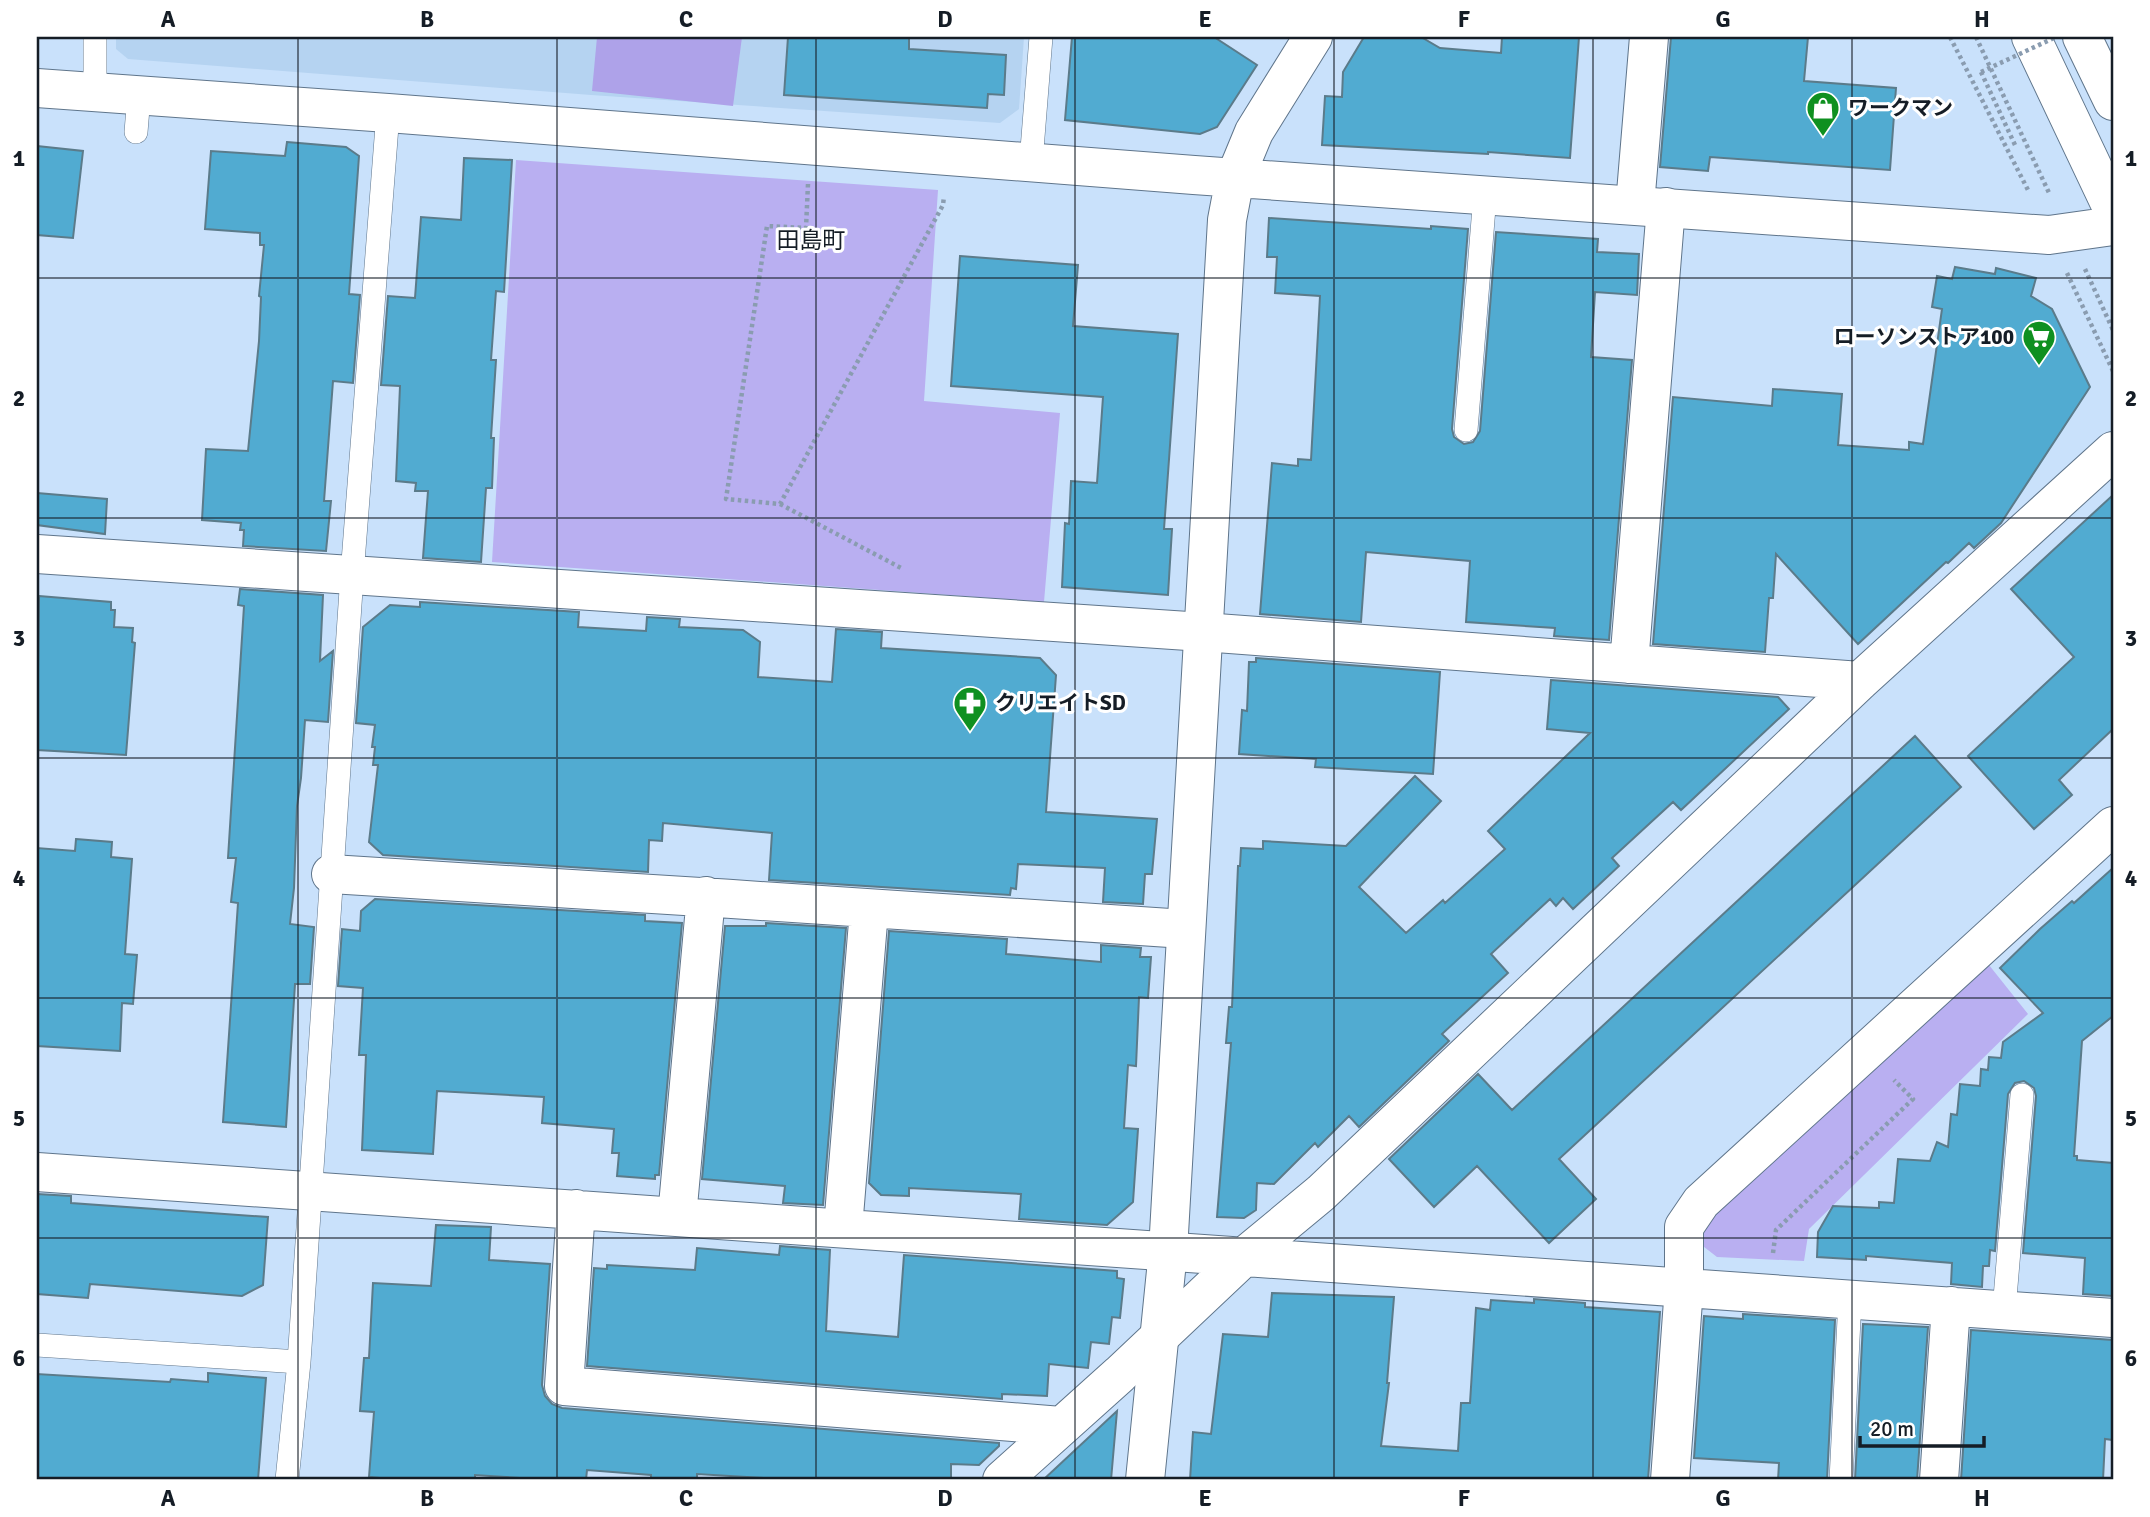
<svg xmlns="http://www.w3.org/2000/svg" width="2150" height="1517" font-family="Signika,'Noto Sans JP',sans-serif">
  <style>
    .built { fill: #b5d3f1 }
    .green { fill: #b9aff1 }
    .forest { fill: #aea2e9 }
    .building { fill: #51abd1; stroke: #5b7b8a; stroke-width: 2 }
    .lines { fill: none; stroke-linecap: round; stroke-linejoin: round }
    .lane-casing { stroke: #5f758b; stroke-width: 24 }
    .street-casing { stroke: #5f758b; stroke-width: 40 }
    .secondary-casing { stroke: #5f758b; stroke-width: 40 }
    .path { stroke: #8a9cb0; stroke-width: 4.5; stroke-dasharray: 3.5 3.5; stroke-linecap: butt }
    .lane { stroke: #fff; stroke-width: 23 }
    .street { stroke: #fff; stroke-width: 38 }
    .secondary { stroke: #fff; stroke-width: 38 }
    .path-bridge { stroke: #8a9cb0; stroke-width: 4.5; stroke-dasharray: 3.5 3.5; stroke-linecap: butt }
    .grid { fill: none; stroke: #151d26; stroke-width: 2; stroke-opacity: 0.55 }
    .labels { text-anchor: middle; stroke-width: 6; stroke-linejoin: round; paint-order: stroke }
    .poi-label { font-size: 21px; font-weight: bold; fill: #151d26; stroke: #fff; text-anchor: start }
    .neighbourhood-label { font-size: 23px; fill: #151d26; stroke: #fff }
    .neatline { fill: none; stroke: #151d26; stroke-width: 2.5 }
    .grid-label { font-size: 23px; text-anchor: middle; font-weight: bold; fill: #151d26 }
  </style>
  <rect width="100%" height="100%" fill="#c9e1fb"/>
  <path class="built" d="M116 37H1024L1019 109 1000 123 591 95 128 59 116 49Z"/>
  <path class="green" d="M516 160 938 190 924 401 1060 413 1044 602 492 562Z
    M1985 960 2028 1014 1809 1229 1804 1261 1717 1257 1699 1243 1703 1220Z"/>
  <path class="forest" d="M597 37H742L733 106 592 91Z"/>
  <path class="building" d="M788 37H909V49L1006 55 1004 95 988 94 987 108 784 95Z
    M1072 37H1214L1257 65 1217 127 1200 134 1065 120Z
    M1364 37H1421L1440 48 1501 53 1502 37H1579L1570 158 1488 152V154L1322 145 1325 96 1342 97 1343 72Z
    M1671 37H1808L1804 81 1896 88 1890 170 1710 157 1708 171 1660 167Z
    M287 142 346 147 359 156 349 294 360 295 353 383 333 381 324 501H331L326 551 243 546 244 530H240L241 523 202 520 206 449 248 451 259 341 261 297 259 296 264 245H260V233L205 229 211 151 285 156Z
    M37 146 83 151 73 238 37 235Z
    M464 158 512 160 504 292 496 291 491 360H496L491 438H494L492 488H486L481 562 423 558 428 491H415L416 483 396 481 400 386 381 385 388 296 415 298 421 217 461 220Z
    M1269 218 1431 229V226L1468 229 1452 429 1454 437 1464 444 1473 442 1480 431 1496 232 1598 239 1597 252 1639 254 1637 295 1595 292 1591 357 1632 360 1609 640 1554 636 1555 628 1466 622 1470 561 1366 552 1361 622 1260 614 1272 463 1298 466V459L1311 460 1320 296 1275 293 1277 257H1267Z
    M960 256 1078 265 1073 326 1178 334 1164 529H1172L1168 595 1062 587 1065 523 1069 524 1071 481 1097 483 1103 397 951 386Z
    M1955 267 1995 274 1996 268 2036 278 2031 296 2052 309 2090 387 2001 523 1974 548 1969 543 1948 563 1946 562 1858 644 1776 554 1773 598H1769L1765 652 1653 644 1673 397 1772 406 1773 389 1842 394 1838 445 1909 450V442L1923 444 1942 309 1932 307 1937 276 1952 279Z
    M37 493 107 499 105 534 37 525Z
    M2113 495V729L2059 780 2072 795 2034 829 1968 756 2074 657 2011 589Z
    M240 589 323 595 320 661 333 651 328 722 305 720 301 778 297 806 294 888 290 924 314 927 310 984H295L286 1127 223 1122 238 903 231 902 236 858H228L244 606 238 605Z
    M39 596 111 602V610H115L114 627 133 628 132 642 135 643 126 755 37 750Z
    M420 602 579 612 578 627 646 631 647 617 680 619 679 627 743 630 760 642 758 677 832 682 836 629 882 632 881 648 1040 658 1056 675 1046 812 1157 819 1152 874H1145L1143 904 1103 902 1105 868 1018 864 1016 889 1011 888 1010 895 769 880 772 833 663 823 662 841 649 840 648 872 383 855 369 842 378 765H373L375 747H372L375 725 356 723 363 627 390 605 420 607Z
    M1256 658 1440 672 1433 774 1315 767 1316 759 1239 754 1242 710 1247 711 1249 662H1256Z
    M1551 680 1778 697 1789 709 1681 810 1673 802 1612 858 1619 866 1573 909 1563 898 1556 906 1550 899 1491 954 1508 973 1442 1034 1449 1041 1359 1127 1349 1116 1318 1147 1315 1143 1274 1184 1257 1183 1256 1210 1244 1218 1217 1217 1231 1043H1226L1229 1007H1232L1238 866H1240L1241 848 1263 849V841L1346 846 1415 776 1441 801 1359 887 1406 933 1443 900 1445 903 1505 849 1488 831 1590 733 1547 729Z
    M1915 736 1961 787 1559 1159 1596 1199 1549 1243 1477 1166 1434 1207 1389 1159 1478 1074 1512 1110Z
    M76 839 112 842 111 857 132 859 125 954 137 955 133 1004 122 1003 120 1051 37 1046V848L75 851Z
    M2113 868V1016L2082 1041 2074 1156H2077V1160L2113 1163V1296L2083 1294 2085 1258 2023 1253 2036 1096 2034 1088 2024 1081 2015 1083 2008 1094 1995 1251 1990 1250 1989 1266H1983L1982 1287 1951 1284 1952 1263 1866 1256V1260L1817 1257 1818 1232 1833 1206 1879 1208V1202L1894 1203 1898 1159 1930 1161 1937 1142 1948 1147 1951 1114 1957 1115 1960 1084 1980 1086 1981 1069 1988 1070 1989 1057 2001 1058 2003 1042 2043 1013 2000 968 2040 929 2072 901 2074 903Z
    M375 899 645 915V921L682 923 659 1175H655V1179L617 1176 619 1153H612L614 1129 542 1123 544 1097 437 1091 433 1154 362 1150 366 1055H359L363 988 338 986 342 929 360 931 361 911Z
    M766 923 846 928 823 1205 783 1203 785 1186 702 1179 725 926H766Z
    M889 931 1007 939 1006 954 1101 962V945L1141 948 1140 957H1151L1148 998 1139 997 1136 1066 1128 1065 1124 1128 1138 1129 1133 1202 1107 1225 1019 1219 1021 1194 909 1188V1196L881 1195 869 1183Z
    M37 1194 71 1196V1203L268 1217 263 1285 242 1296 90 1284 88 1298 37 1294Z
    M436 1225 491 1227 489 1260 550 1264 542 1385 545 1396 552 1404 562 1408 999 1443V1446L979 1465 951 1464V1480H796L697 1474V1480H651V1475L587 1470 586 1480H551L475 1475V1480H402L369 1477 374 1412 360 1411 364 1358H369L373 1283 431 1286Z
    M780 1246 830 1250 826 1331 898 1337 904 1255 1117 1271V1278L1124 1279 1120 1318 1112 1317 1109 1344 1091 1342 1088 1368 1049 1364 1047 1396 1002 1394V1399L587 1366 594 1268 607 1269V1265L695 1270 697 1248 779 1255Z
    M1272 1293 1394 1297 1387 1383H1389L1381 1446 1458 1451 1461 1403H1470L1476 1308 1490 1310 1491 1300 1534 1303V1299L1585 1303V1307L1660 1312 1648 1480H1190L1193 1432 1211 1434 1223 1334 1268 1337Z
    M1743 1314 1835 1320 1827 1480H1778L1779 1463 1694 1458 1704 1316 1743 1319Z
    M1863 1324 1928 1327 1917 1480H1855Z
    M1971 1330 2113 1340V1440L2105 1439 2103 1480H1961Z
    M208 1373 266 1378 258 1480H37V1374L170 1382 171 1379 208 1382Z
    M1117 1411 1111 1480H1043Z"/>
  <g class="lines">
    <defs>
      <path id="lane" d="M95 93V37
        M136 132 139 96
        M1031 162 1041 37
        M1466 430 1485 195
        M2004 1310 2022 1095
        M37 1345 299 1362
        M287 1480 299 1362 352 575 388 113
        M1841 1480 1850 1299"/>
      <path id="street" d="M1635 205 1649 37
        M37 554 1203 632 1860 681
        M1629 664 1666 207
        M331 874C616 891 900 910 1185 929
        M37 1172 2113 1318
        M576 1209 564 1386 1061 1426
        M677 1217 706 896
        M843 1228 869 910
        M1002 1480 1120 1374 1245 1256 1321 1193 1860 681 2113 451
        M1670 1480 1684 1287V1227L1701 1202 2113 826
        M1939 1480 1951 1306"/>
      <path id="secondary" d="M2031 37 2113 210
        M2082 37 2113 101
        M37 88 388 113 1194 175 2049 235 2113 226
        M1145 1480 1168 1251 1227 220 1235 178 1254 132 1313 37"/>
    </defs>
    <use href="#lane" class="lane-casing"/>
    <use href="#street" class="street-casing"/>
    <use href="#secondary" class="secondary-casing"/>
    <path class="path" d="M1950 37 2029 192
      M1976 37 2050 195
      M1981 72 2015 145
      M808 184 806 228 767 226 726 499 780 504 943 205 944 196
      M2085 269 2113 330
      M2067 273 2113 371
      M780 504 903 569
      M1773 1253 1776 1230 1913 1099 1894 1080"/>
    <use href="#lane" class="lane"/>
    <use href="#street" class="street"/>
    <use href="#secondary" class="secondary"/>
    <path class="path-bridge" d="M1981 72 2056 37"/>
  </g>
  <path class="grid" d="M298 37V1480M557 37V1480M816 37V1480M1075 37V1480M1334 37V1480M1593 37V1480M1852 37V1480M37 278H2113M37 518H2113M37 758H2113M37 998H2113M37 1238H2113"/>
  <defs>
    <symbol id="shop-pin" viewBox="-11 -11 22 30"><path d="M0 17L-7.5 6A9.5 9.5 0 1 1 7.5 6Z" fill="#0f9020" stroke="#fff"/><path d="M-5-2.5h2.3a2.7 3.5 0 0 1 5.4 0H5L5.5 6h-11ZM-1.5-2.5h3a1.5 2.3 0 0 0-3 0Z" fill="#fff"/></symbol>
    <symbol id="supermarket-pin" viewBox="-11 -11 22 30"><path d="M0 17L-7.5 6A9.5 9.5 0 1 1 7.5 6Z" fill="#0f9020" stroke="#fff"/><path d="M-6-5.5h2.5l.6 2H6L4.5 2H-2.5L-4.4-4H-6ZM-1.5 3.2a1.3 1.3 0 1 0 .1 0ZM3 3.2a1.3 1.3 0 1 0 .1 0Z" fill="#fff"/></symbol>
    <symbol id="pharmacy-pin" viewBox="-11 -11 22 30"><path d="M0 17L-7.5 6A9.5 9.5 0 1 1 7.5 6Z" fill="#0f9020" stroke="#fff"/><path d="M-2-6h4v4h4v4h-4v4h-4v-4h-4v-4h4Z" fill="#fff"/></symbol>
  </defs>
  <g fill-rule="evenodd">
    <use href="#shop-pin" x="1804" y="89" width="38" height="52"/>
    <use href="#supermarket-pin" x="2020" y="318" width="38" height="52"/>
    <use href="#pharmacy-pin" x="951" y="684" width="38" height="52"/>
  </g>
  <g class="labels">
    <g class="poi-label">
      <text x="1848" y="115">ワークマン</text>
      <text x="2014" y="344" text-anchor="end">ローソンストア100</text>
      <text x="995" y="710">クリエイトSD</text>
    </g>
    <g class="neighbourhood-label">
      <text x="811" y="248">田島町</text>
    </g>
  </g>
  <rect width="2150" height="1517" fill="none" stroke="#ffffff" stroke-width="77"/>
  <path d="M1860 1436v10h124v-10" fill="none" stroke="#151d26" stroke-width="3.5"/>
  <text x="1870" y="1436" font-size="21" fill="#151d26" stroke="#ffffff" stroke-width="5" paint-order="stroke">20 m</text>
  <rect x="38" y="38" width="2074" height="1440" class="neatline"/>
  <g class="grid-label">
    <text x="168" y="27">A</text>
    <text x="427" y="27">B</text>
    <text x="686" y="27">C</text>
    <text x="945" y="27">D</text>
    <text x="1205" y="27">E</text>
    <text x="1464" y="27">F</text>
    <text x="1723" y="27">G</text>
    <text x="1982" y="27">H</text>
    <text x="19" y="166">1</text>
    <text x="2131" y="166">1</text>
    <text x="19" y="406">2</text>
    <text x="2131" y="406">2</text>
    <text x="19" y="646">3</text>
    <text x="2131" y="646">3</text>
    <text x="19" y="886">4</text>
    <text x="2131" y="886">4</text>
    <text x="19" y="1126">5</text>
    <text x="2131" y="1126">5</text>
    <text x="19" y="1366">6</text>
    <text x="2131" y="1366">6</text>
    <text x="168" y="1506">A</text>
    <text x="427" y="1506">B</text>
    <text x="686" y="1506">C</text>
    <text x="945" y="1506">D</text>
    <text x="1205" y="1506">E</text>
    <text x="1464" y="1506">F</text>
    <text x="1723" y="1506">G</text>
    <text x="1982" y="1506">H</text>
  </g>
</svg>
